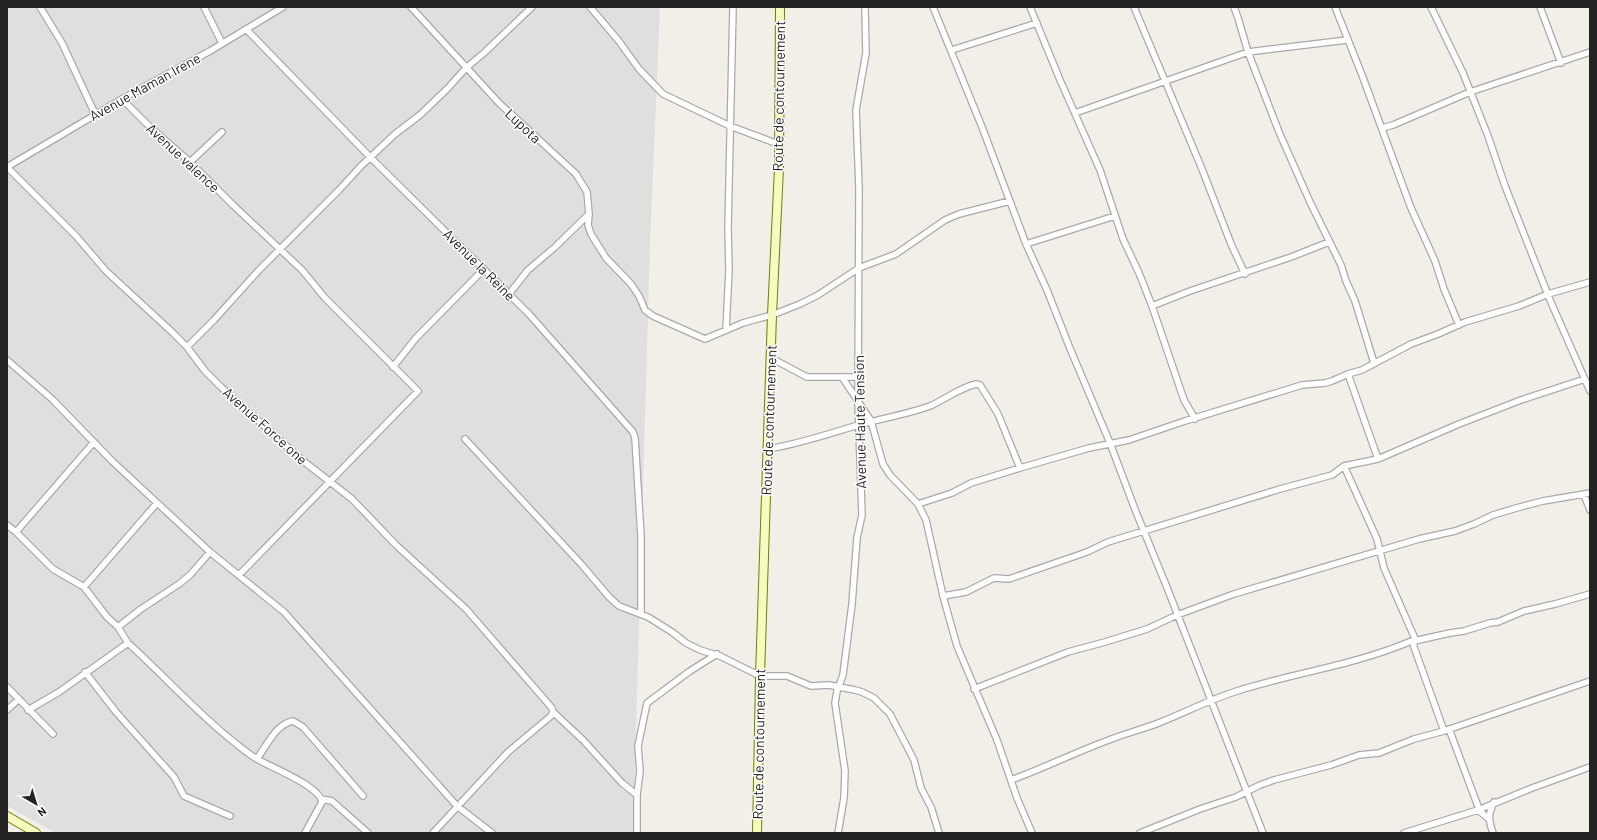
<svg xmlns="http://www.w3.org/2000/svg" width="1597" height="840" font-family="Barlow,sans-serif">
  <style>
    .residential { fill: #e0dfdf }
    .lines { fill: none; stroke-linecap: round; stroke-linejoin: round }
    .street-casing { stroke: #a9a9a9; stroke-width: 8 }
    .secondary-casing { stroke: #707d05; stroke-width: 10 }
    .street { stroke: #fff; stroke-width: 5.5 }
    .secondary { stroke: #f7fabf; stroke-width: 8 }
    .labels { text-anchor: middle; stroke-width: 3; stroke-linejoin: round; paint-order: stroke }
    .street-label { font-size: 14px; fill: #222; stroke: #fff }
  </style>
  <rect width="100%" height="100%" fill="#f2efe9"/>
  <path class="residential" d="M7 7H660L650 244 633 833H56L7 806Z"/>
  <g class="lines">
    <defs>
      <path id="street" d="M40 7 62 43 95 114
        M204 7 222 43
        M411 7 499 103 576 174 587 192 589 214 588 225 591 234 606 258 631 284 639 296 645 310 653 316 705 339 743 323 772 315 800 304 818 295 859 268 896 254 945 220 959 214 1010 201
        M590 7 618 40 639 69 663 94 730 126 778 144
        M933 7 982 127 1026 244 1047 290 1069 346 1110 443 1136 512 1166 585 1263 833
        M1030 7 1060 80 1100 170 1123 239 1139 273 1152 306 1184 400 1195 419
        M1134 7 1202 169 1231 244 1245 274
        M1234 7 1238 18 1248 52 1279 132 1310 202 1341 265 1346 281 1355 301 1374 363
        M1335 7 1362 75 1411 208 1435 261 1444 289 1459 325
        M1431 7 1463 73 1488 136 1505 186 1550 300 1590 391
        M1540 7 1561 63
        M246 29 371 158 529 314 633 432 635 438 641 536V614
        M952 50 1037 23
        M122 99 150 127 190 162 233 205 302 270 325 298 418 391 239 575
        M1075 113 1248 52 1347 40
        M1382 128 1393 125 1470 92 1590 52
        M190 162 222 132
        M7 167 76 236 106 271 172 332 187 347 205 371 222 388 302 460 352 499 396 545 466 609 552 708 553 712 583 740 622 783 637 795
        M7 167 122 99 210 51 283 7
        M1026 244 1115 216
        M509 294 528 270 555 247 589 214
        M1152 306 1190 291 1291 257 1329 242
        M726 330 729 270 728 228 733 7
        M187 347 214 320 259 270 339 190 361 166 395 134 420 115 448 88 466 68 485 52 532 7
        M771 358 807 377H858
        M7 360 52 399 112 461 210 552 284 612 457 806 492 833
        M393 367 416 338 483 270
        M1348 374 1378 459
        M842 377 871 421 883 464 890 475 918 504 926 520 943 596 957 646 997 740 1017 798 1032 833
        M465 439 582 565 609 597 619 606 648 617 672 632 686 643 700 650 720 656 760 676H787L811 686 829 685 855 690 862 692 874 698 890 714 914 760 921 788 931 807 939 833
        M768 449C800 444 831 433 862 424 884 418 908 414 930 406 946 399 959 388 976 384L980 385 998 414 1020 468 1089 448 1129 440 1185 421 1302 385 1325 383 1332 381 1348 374 1362 370 1411 344 1438 334 1465 322 1519 306 1548 294 1590 282
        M1344 466 1377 539 1384 568 1416 641
        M1584 495 1590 510
        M918 504 952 493 971 483 1020 468
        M7 525 16 532 53 569 84 587 107 617 118 627 128 643
        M16 532 94 442
        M84 587 157 503
        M943 596 966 592 994 578 1009 579 1087 552 1108 542 1280 489 1332 475 1344 466 1378 459 1459 424 1521 400 1585 379
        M118 627 141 609 179 584 190 575 210 552
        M1414 641 1450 633 1464 631 1490 623 1498 622 1524 611 1555 604 1590 594
        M85 672 116 712 174 777 184 796 230 816
        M7 687 53 734
        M974 689 1068 652 1105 642 1147 629 1177 615 1234 594 1419 539 1455 531 1474 524 1493 515 1520 507 1543 501 1590 493
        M7 710 19 699
        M28 710 59 692 128 643C160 672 190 705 223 733 234 742 245 752 257 759 270 767 320 786 322 802L305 833
        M1449 729 1479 809
        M257 759C267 745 276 724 293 721L303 727 363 796
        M1011 780C1044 768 1076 752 1109 740 1126 733 1144 729 1161 722 1186 712 1211 699 1237 691 1294 673 1354 665 1409 642L1413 641 1414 647 1444 731
        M321 799 332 801 368 833
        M1478 810 1489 819
        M433 833 508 752 551 716 553 712
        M637 833V795L640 771 638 746 647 703 690 671 717 654
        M838 833 844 798 845 771 835 703 837 691 843 675 852 604 857 538 862 515 858 402 859 188 856 110 866 53 865 7
        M1140 833 1200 809 1236 797 1260 785 1274 780 1331 765 1359 755 1379 753 1414 739 1444 731 1590 681
        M1404 833 1478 810 1532 788 1590 767
        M1493 833C1488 819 1488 815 1494 802"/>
      <path id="secondary" d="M7 816 36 833
        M757 833 760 676 772 315 779 168 780 7"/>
    </defs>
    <use href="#street" class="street-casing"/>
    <use href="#secondary" class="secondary-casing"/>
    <use href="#street" class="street"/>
    <use href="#secondary" class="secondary"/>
  </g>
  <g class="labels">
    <g class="street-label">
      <text transform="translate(145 87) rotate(-29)" y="5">Avenue Maman Irene</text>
      <text transform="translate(779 96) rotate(-89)" y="5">Route de contournement</text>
      <text transform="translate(523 126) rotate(43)" y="5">Lupota</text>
      <text transform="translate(183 158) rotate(43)" y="5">Avenue valence</text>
      <text transform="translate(479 265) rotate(45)" y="5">Avenue la Reine</text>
      <text transform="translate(769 420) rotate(-88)" y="5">Route de contournement</text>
      <text transform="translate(860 422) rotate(-91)" y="5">Avenue Haute Tension</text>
      <text transform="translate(265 426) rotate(42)" y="5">Avenue Force one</text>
      <text transform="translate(759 744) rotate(-89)" y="5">Route de contournement</text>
    </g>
  </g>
  <rect width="1597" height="840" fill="none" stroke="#222222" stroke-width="16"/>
  <g transform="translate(36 804) rotate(142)" stroke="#ffffff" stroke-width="3" paint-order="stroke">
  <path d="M0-3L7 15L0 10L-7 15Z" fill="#222222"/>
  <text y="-6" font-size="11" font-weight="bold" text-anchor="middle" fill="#222222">N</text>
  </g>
</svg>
